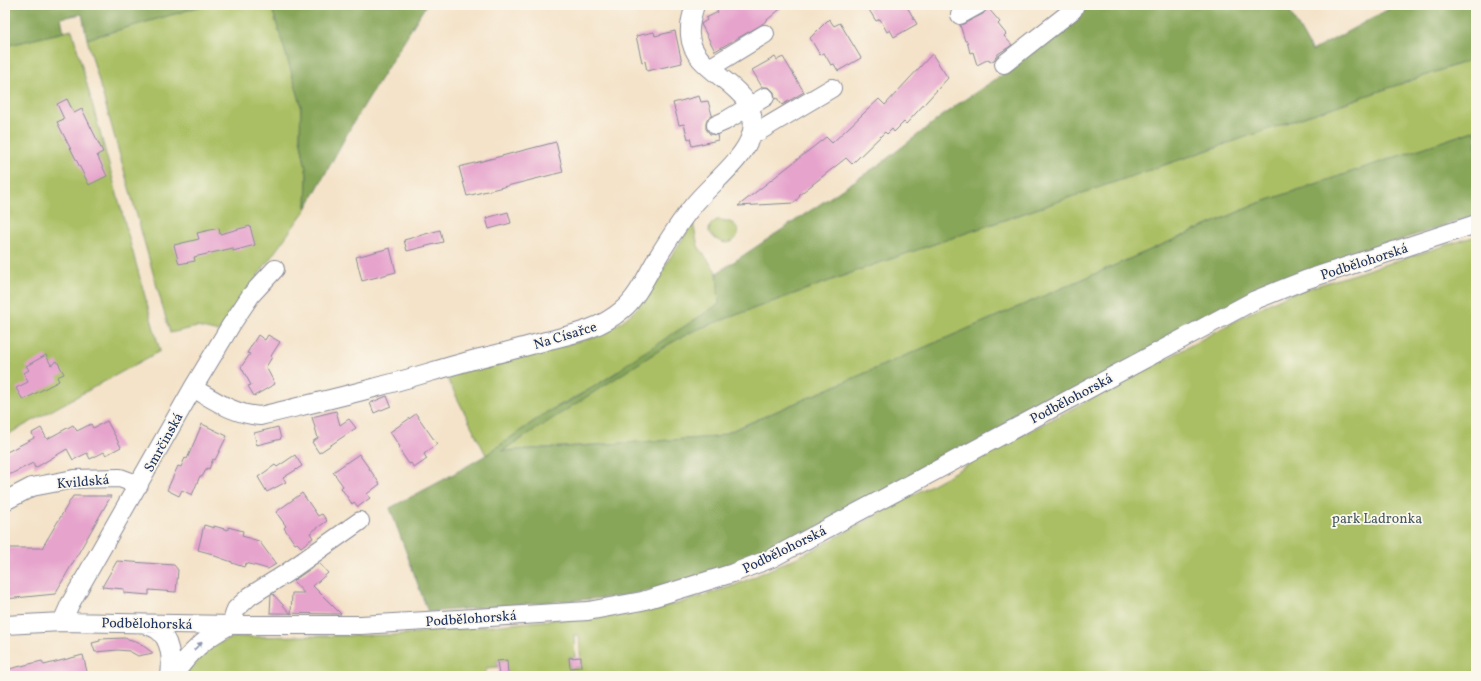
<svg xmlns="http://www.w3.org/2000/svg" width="1481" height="681" font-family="Vollkorn,serif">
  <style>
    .green { fill: #aabf63; stroke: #627760; fill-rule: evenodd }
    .forest { fill: #87a659; stroke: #516a5c }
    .building { fill: #e6a3cc }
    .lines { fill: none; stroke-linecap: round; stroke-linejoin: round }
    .minor-casing { stroke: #888994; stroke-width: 20 }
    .minor { stroke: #fff; stroke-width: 18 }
    .oneway { fill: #8d97ae }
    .labels { text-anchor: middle; stroke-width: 3.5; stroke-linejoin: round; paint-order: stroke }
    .street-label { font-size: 14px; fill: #1b2f5e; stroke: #fbf7ec }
    .park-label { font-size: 14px; fill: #465a60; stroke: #fbf7ec }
  </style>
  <rect width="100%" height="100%" fill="#fbf7ec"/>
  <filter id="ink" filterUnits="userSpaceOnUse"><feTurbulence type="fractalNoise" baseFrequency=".025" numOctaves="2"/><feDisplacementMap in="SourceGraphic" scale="8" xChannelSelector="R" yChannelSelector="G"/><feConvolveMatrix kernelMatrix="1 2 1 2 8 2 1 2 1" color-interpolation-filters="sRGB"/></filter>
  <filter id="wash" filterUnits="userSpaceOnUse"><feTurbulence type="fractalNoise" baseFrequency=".012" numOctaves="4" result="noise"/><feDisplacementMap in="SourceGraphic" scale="16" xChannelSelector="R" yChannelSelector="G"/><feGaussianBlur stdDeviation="0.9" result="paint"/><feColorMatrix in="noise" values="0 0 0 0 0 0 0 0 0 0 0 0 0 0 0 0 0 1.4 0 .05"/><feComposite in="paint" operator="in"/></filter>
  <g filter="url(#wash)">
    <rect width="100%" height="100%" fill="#f4e3c9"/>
    <path class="green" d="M204 5H271L301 104 300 137 307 175 306 209 264 267 219 332 197 327 170 333 87 39Z
      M72 30 160 351 5 436V46Z
      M1476 58V130L1259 203 717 437 501 451 669 344 695 330 873 265Z
      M717 220C757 220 732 262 709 232 709 226 711 223 717 220Z
      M693 223 698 246 717 273 720 303 594 387 547 412 486 455 446 376 595 337C612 329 626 320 638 307Z
      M1476 236V676H498L508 675 506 660 497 661 498 667 486 668V676H184L194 662 214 645 235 637 395 635 583 617 677 604 736 585 815 549 1009 442 1168 358 1253 311 1287 295ZM574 635H579L581 667 570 668 569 658H575Z"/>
    <path class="forest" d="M5 5H206L87 39 82 14 61 18 64 32 5 46Z
      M271 5H426L352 125 306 209 307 175 300 137 301 104Z
      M1083 5H1286L1312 51 1396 5H1476V58L873 265 695 330 669 344 502 451 717 437 1259 203 1476 130V215L1334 262 773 550 664 588 616 597 428 612 390 508 443 480 486 455 547 412 572 400 615 374 629 362 719 304 717 273 880 164 955 106 1005 73 1078 13Z"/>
    <g id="blocks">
      <path class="building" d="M723 5H785L761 25 715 51 701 24 707 20 706 18 718 12 716 8Z
        M866 5H906L917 24 894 37 890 30 887 32 880 19 876 21Z
        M988 8 1000 22 998 24 1006 34 1004 36 1012 45 998 54 994 60 990 62 989 59 977 65 973 52 970 53 967 41H965L960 25 983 14Z
        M829 19 834 26 840 23 861 58 838 71 834 64 831 65 824 53 820 55 810 38Z
        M675 31 682 63 647 71 645 61 642 62 636 36 654 32 655 36Z
        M932 54 948 78 906 124 904 122 894 132 892 129 887 134 885 132 852 164 846 158 799 195 800 196 794 203 738 206 826 137 832 143 879 99 885 105Z
        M775 57 777 60 783 57 804 92 782 105 777 98 775 99 774 92 770 88 767 87H762L752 70Z
        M699 96 701 102 708 101 712 115 707 119 706 124V129L710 134 717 135 718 140 692 146 690 138 688 139 684 124 679 125 673 103Z
        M67 99 74 113 82 109 103 152 97 155 107 176 89 185 57 122 64 119 57 104Z
        M556 142 563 172 467 196 459 167Z
        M508 212 511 223 489 229 486 218Z
        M250 226 255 245 233 251V248L194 257 195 261 179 264 174 245 199 239 197 233 219 228 220 234Z
        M440 230 443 242 407 251 404 240Z
        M390 248 396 272 362 281 356 257Z
        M258 335 265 340 268 335 280 342 271 356 272 357 266 367 275 384 254 396 248 386 251 385 241 367 250 354 247 353Z
        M46 355 51 365 57 361 64 374 57 377 59 381 23 400 16 388 28 382 24 373 29 370 26 366Z
        M387 396 391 406 374 413 370 403Z
        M336 411 340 425 349 419 356 428 319 453 312 442 318 438 312 417Z
        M416 414 437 444 424 454 427 459 414 468 411 463 409 464 398 448 400 447 390 432Z
        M107 421 121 447 106 455 104 452 90 459 87 453 73 460 67 449 35 468 33 463 5 477V453L34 438 32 433 41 428 47 439 73 425 77 431 91 424 93 428Z
        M202 424 227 436 215 460 213 459 209 469 207 468 202 477 200 476 192 495 182 490 179 496 167 490 178 466 181 467 185 458 187 459Z
        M278 427 281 439 257 445 254 433Z
        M359 454 380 484 367 494 370 498 358 507 354 502 352 504 341 488 343 486 333 472Z
        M295 455 302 466 283 478 286 482 267 492 258 477 275 465 277 467Z
        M302 493 318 516 322 514 327 521 310 533 313 538 301 547 297 543 295 544 284 528 286 526 276 512Z
        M73 496H111L55 594 5 599V548H42Z
        M204 525 214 528V526L228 530V527L243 531 242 536 259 541 276 564 268 569 246 563 244 567 232 563V562L212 555 213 554 198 550Z
        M117 561 174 565 178 570 176 592 149 590V595L124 593V589L102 587Z
        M319 563 328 573 313 586 341 614 270 613 271 595 273 594 291 614 292 593H304L293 581Z
        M125 638 138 642 153 653 138 656 129 651 118 650 95 652 92 643 100 641V639Z
        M83 655 88 676H5V670L42 661 44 665Z
        M581 657V667L570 668 569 658Z
        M507 660 508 675 499 676 497 661Z"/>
    </g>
  </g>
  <g filter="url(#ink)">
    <use href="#blocks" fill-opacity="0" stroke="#888994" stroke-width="1"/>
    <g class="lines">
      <defs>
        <path id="minor" d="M960 15 978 5
          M1004 64 1073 10 1075 5
          M711 67 765 34
          M716 125 725 121 765 97
          M751 136 832 88
          M193 388C216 401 233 414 260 416 301 406 341 397 381 386 414 377 447 367 480 358 502 353 524 347 546 341 573 334 600 329 622 310 637 298 646 277 656 260 667 242 678 224 692 207 708 186 744 160 751 135 765 84 692 77 690 35 689 24 692 15 695 5
          M5 501 32 487 74 479 120 478 139 485
          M62 622 70 604 193 388 231 325 251 295 275 269
          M144 624C148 625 152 627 156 629 171 638 172 660 170 676
          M5 625 62 622 231 625H361L588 611 642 601 733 573 772 558 1255 300 1305 280 1476 224
          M231 625 236 609 250 596 285 574 360 521
          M173 676C190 652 204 639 230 625"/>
      </defs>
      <use href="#minor" class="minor-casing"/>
      <use href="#minor" class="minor"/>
    </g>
    <defs><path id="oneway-solid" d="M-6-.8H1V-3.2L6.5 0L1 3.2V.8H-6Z"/></defs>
    <use class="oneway" href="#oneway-solid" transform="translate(198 646) rotate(-43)"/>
  </g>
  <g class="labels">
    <g class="street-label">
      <text transform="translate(1364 261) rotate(-18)" y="5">Podbělohorská</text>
      <text transform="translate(565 335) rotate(-17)" y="5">Na Císařce</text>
      <text transform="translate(1071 398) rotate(-28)" y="5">Podbělohorská</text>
      <text transform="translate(163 442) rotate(-61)" y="5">Smrčinská</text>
      <text transform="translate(83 481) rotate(-5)" y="5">Kvildská</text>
      <text transform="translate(784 549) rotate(-26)" y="5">Podbělohorská</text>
      <text transform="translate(471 618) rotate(-4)" y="5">Podbělohorská</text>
      <text transform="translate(147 623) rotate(1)" y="5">Podbělohorská</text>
    </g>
    <g class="park-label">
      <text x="1377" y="523">park Ladronka</text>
    </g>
  </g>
  <rect width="1481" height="681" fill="none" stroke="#fbf7ec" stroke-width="20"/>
</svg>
